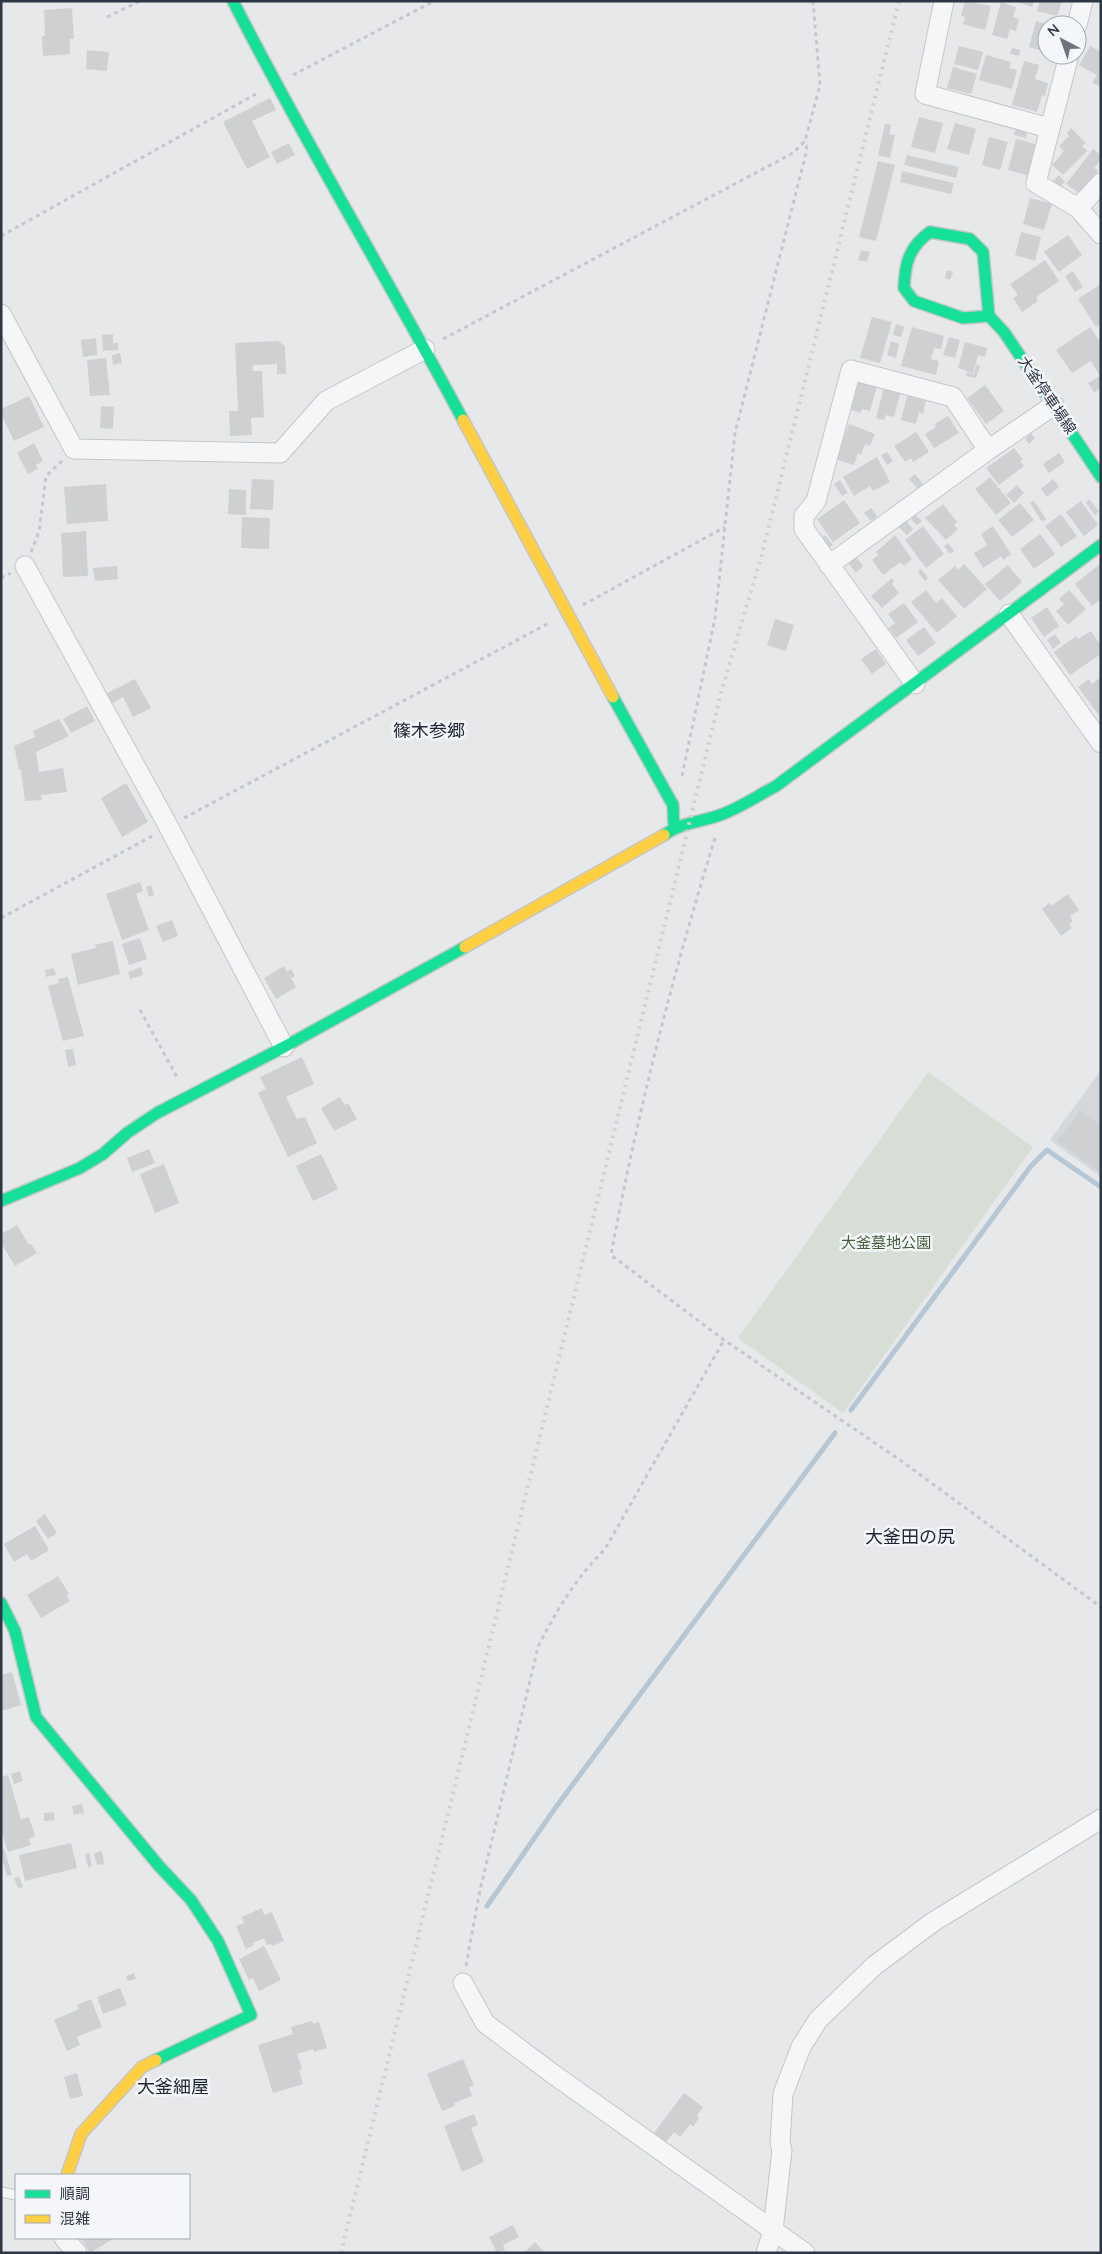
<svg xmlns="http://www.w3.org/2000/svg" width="1102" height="2254" font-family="Quicksand,'Noto Sans JP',sans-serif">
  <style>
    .built { fill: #d4d8dd }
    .green { fill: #d7ded6 }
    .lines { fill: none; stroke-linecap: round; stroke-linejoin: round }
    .stream { stroke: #b5c6d4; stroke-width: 5 }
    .building { fill: #ced0d2 }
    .lane-casing { stroke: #c4c6c8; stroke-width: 11 }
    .street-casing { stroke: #c4c6c8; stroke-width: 21 }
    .fast-casing { stroke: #c4c6c8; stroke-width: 14 }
    .slow-casing { stroke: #c4c6c8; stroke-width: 14 }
    .path { stroke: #c5c7ca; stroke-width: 3; stroke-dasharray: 4 4; stroke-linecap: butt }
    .lane { stroke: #f5f6f7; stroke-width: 9 }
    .street { stroke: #f5f6f7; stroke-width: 19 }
    .fast { stroke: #16e098; stroke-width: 11 }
    .slow { stroke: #ffcf43; stroke-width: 11 }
    .rail { stroke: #cfd0d2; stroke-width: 4; stroke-dasharray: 2.5 5; stroke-linecap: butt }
    .labels { text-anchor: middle; stroke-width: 5; stroke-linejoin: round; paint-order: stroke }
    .street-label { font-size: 15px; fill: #2c3644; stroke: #f4f6f9 }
    .park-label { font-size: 15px; fill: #436039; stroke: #f4f6f9 }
    .quarter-label { font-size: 18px; fill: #1e2735; stroke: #f4f6f9 }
  </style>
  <rect width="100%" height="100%" fill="#e6e8ea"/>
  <path class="built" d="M1101 1070V1177L1050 1140Z"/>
  <path class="green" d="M928 1072 1033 1147 843 1413 738 1338Z"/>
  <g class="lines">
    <path class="stream" d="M851 1410 1031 1166 1047 1150 1101 1187
      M487 1906 556 1807 835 1433"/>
  </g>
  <path class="building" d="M965 1 991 6 985 30 963 24 965 17 961 16Z
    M1015 1H1034L1032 7Z
    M1040 1H1062L1057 16 1037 11Z
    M1001 2 1016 7 1013 17 1019 19 1016 31 1010 29 1007 39 992 35Z
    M72 8 74 39H70V54L43 56 42 36H45L44 10Z
    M1036 21 1047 24V52L1029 47Z
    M959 46 983 52 978 70 954 64Z
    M1090 46 1101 52V87L1092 83 1097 75 1079 65Z
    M1012 48 1020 50 1019 56 1010 54Z
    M87 50 109 52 107 71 86 69Z
    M986 55 1011 62 1009 68 1017 70 1012 89 979 80Z
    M1024 61 1039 65 1035 79 1048 83 1045 96 1042 95 1037 112 1012 105Z
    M953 67 977 74 971 94 947 88Z
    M270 98 276 110 252 121 270 157 247 169 223 122Z
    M919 117 943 123 935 153 911 147Z
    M955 123 976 129 969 155 947 149Z
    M885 124 891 125 889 134 895 135 890 158 878 155Z
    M1071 128 1086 143 1082 146 1087 151 1063 175 1052 165 1064 151 1059 146 1069 136 1067 133Z
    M1016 129 1027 132 1026 138 1014 135Z
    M989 137 1008 142 1000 170 982 165Z
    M1016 139 1039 145 1030 176 1008 170Z
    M289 143 295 155 277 164 271 152Z
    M1093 149 1101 155V160L1094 168 1098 171 1080 194 1066 184Z
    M907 155 959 167 956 178 904 165Z
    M878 161 895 165 876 241 859 237Z
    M902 171 954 183 951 194 900 182Z
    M1059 175 1065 182 1059 188 1053 181Z
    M1030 198 1052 204 1044 230 1023 224Z
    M1021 232 1041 237 1035 261 1015 255Z
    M1068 235 1082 255 1059 272 1044 252Z
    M861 250 870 252 867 262 858 260Z
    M1045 260 1059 281 1036 297 1038 301 1022 312 1013 298 1018 295 1010 284Z
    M947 270 953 272 950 280 945 278Z
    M1073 271 1083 287 1075 292 1065 276Z
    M1101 284V324L1096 327 1078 299Z
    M872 317 892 322 880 363 860 358Z
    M896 324 904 327 901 337 893 335Z
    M912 327 944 336 941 349 934 348 931 359 939 361 936 375 901 366Z
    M1090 327 1101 343V388L1094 392 1088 383 1100 376 1091 361 1072 373 1056 350Z
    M113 334V343H118V350L103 351 102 335Z
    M949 337 960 340 955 358 943 355Z
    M96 338 97 355 83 357 81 340Z
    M278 341 285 346 286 374H277V364L253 365V371H262L264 417 251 418 252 435 230 436 229 411H238L235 343Z
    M891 341 899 344 896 358 887 355Z
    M965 342 987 348 985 357 978 355 973 373 958 368Z
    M120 353 122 363 113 365 112 355Z
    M106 358 110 395 90 396 87 360Z
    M976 365 980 366 976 378 966 376 967 372 974 374Z
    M859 381 877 386 870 411 862 409 860 413 851 410Z
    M985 385 1004 411 986 424 967 398Z
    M884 387 901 391 894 417 886 415 884 420 876 418Z
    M29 396 44 427 14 441 1 414V409Z
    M907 396 926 401 923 414 919 412 916 424 901 420Z
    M101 406 114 407 113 429 100 428Z
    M948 416 959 433 934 448 925 434 936 427 935 424Z
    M849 424 875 434 870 446 865 444 861 455 858 453 854 465 836 459Z
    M916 432 929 452 913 462 911 458 905 462 894 446Z
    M1031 433 1035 438 1029 444 1025 439Z
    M34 443 43 461 36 465 38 469 28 474 17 453Z
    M1014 448 1023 460 1020 461 1024 466 999 485 986 468Z
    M887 452 893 461 887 465 881 455Z
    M1059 453 1065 462 1049 473 1043 464Z
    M877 457 890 482 873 491 870 486 854 496 843 477Z
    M915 474 924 485 918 489 909 479Z
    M990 477 1011 503 996 515 975 489Z
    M252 479 274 480 273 510 250 509Z
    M1053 479 1059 487 1047 497 1041 489Z
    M840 480 848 493 842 496 834 484Z
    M106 484 108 521 67 524 64 487Z
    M1017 485 1024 493 1014 503 1006 495Z
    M229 489 246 490V515L228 514Z
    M1089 499 1099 511 1095 515 1086 503Z
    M844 500 860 523 833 542 817 519Z
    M1034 501 1046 519 1042 522 1030 503Z
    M1081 501 1098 525 1084 536 1066 512Z
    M1020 503 1034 520 1012 537 998 520Z
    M943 504 957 522 954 525 958 529 946 540 925 518Z
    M871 508 877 516 871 521 864 513Z
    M1061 514 1077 536 1061 547 1045 526Z
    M916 515 922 521 917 525 911 519Z
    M242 517 270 518 269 549 241 548Z
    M905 520 913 529 907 535 898 526Z
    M923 526 944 554 926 568 905 540Z
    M993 526 1011 554 1003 560 1001 556 983 568 974 553 987 545 981 534Z
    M86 531 88 576 63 577 61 533Z
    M1040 534 1055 554 1034 569 1020 549Z
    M825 535 833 545 829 548 821 538Z
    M895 535 912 559 904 566 901 562 883 575 872 560 878 555 876 552Z
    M948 543 954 551 950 554 944 546Z
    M856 557 863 566 856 573 848 563Z
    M1101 563V599L1092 606 1075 584Z
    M964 564 987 589 964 609 938 580 955 566 958 570Z
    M1008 565 1022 582 1000 601 985 584Z
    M117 566 118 579 95 581 93 568Z
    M921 569 928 578 925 581 918 572Z
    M892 578 894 581 892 584 899 593 882 608 871 596Z
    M926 590 936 603 942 598 957 616 937 633 911 602Z
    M1069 590 1086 609 1068 625 1056 611 1064 604 1059 599Z
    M904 603 918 622 896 638 888 628 895 623 888 614Z
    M1047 607 1059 626 1044 637 1031 618Z
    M775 619 794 625 786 651 767 645Z
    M924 627 936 643 918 656 906 640Z
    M1091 631 1101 646V654L1070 675 1054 652 1076 636 1078 639Z
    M1055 634 1061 643 1053 649 1047 640Z
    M876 649 886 664 872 674 861 659Z
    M1101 677V718L1078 687 1089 679 1092 684Z
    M135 679 151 708 133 717 123 697 109 705 104 695Z
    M87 706 95 721 71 733 63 719Z
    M59 719 69 736 36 752 39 772 63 768 67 792 41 795 42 800 25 801 21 769 19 770 14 746 35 737 33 731Z
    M126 783 148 822 122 837 101 798Z
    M140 882 143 891 136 894 149 930 122 940 106 894Z
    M151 885 154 895 149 897 146 887Z
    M1068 894 1079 910 1070 916 1073 921 1069 924 1072 928 1061 936 1042 909 1049 903 1051 906Z
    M172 920 178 936 163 942 156 926Z
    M140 938 147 959 129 965 122 944Z
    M113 941 120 974 78 985 71 954 96 948 95 945Z
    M284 966 287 972 291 969 295 976 291 978 296 987 276 999 264 978Z
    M141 967 143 975 130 979 128 972Z
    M54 968 56 975 46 977 45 970Z
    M68 977 84 1036 63 1041 48 986 59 983 58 979Z
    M73 1049 76 1065 68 1067 65 1050Z
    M302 1057 314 1084 286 1097 297 1119 305 1117 317 1143 288 1157 258 1093 266 1089 260 1077Z
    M340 1097 345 1105 348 1103 357 1119 334 1131 321 1108Z
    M1080 1111 1101 1126V1173L1057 1141Z
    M149 1149 155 1163 132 1172 127 1158Z
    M321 1154 338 1189 313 1201 296 1166Z
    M164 1164 179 1203 155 1213 140 1174Z
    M17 1225 29 1245 31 1244 37 1253 15 1266 1 1243V1234Z
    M45 1514 57 1533 48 1539 36 1521Z
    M35 1526 49 1550 31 1561 27 1554 14 1562 4 1544Z
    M58 1576 69 1594 66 1595 70 1601 41 1618 27 1595Z
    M12 1672 21 1705 1 1711V1675Z
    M20 1771 23 1781 14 1784 11 1774Z
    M8 1775 21 1819 29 1817 35 1836 29 1839 31 1845 8 1852 1 1830V1777Z
    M82 1804 84 1813 74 1815 72 1806Z
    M54 1812V1820L44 1821V1813Z
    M71 1843 77 1868 25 1881 19 1855Z
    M4 1848 12 1875 7 1876 1 1856V1849Z
    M102 1851 104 1864 97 1865 94 1853Z
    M89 1853 92 1866 88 1867 85 1854Z
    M19 1877 23 1887 18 1888 14 1878Z
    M262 1908 264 1915 272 1912 284 1941 272 1946 271 1944 267 1945 264 1938 253 1943 254 1945 246 1949 236 1926 244 1923 242 1917Z
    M264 1946 281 1980 259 1991 253 1978 249 1980 239 1959Z
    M134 1973 136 1979 128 1981 126 1976Z
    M120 1988 127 2005 103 2014 97 1997Z
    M91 1999 102 2027 77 2037 80 2045 67 2051 54 2020 79 2009 77 2005Z
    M312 2021 313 2024 319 2022 327 2048 314 2052 313 2049 297 2054 302 2069 299 2071 303 2084 273 2093 258 2045 293 2034 291 2027Z
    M463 2059 474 2085 469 2087 472 2096 454 2103 455 2106 442 2111 427 2074Z
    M77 2073 83 2096 70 2099 64 2077Z
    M684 2093 703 2107 697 2116 699 2118 693 2127 690 2124 680 2137 674 2132 666 2142 654 2133Z
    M474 2114 478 2125 471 2128 484 2162 462 2172 444 2126Z
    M513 2225 519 2237 503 2245 505 2250 497 2253 489 2237Z
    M81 2238H112L113 2239 90 2253Z
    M535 2242 545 2253H524Z"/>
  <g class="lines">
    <defs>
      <path id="lane" d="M1 2192 16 2195"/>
      <path id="street" d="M944 1 925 94 1049 128
        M1077 25 1083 1
        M1069 55 1036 183 1078 208 1101 234
        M1078 208 1101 183
        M1 314 74 449 280 453 326 401 425 349
        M829 565 988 450 1054 405
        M25 566 165 820 284 1047
        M1009 614 1101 743
        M915 684 804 529V516L816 501 851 370 953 397 988 450
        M463 1983 485 2023 553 2074 805 2253
        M64 2238 77 2253
        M766 2253 773 2231 782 2150 780 2143 783 2094 801 2047 818 2020 874 1966 933 1922 1101 1819"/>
      <path id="fast" d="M233 1C305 143 388 279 463 420
        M989 316 963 318 914 301 904 288C905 263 909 247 930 232L970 239 983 252 989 316 1004 332 1101 477
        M613 697 673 805 674 828
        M664 835C682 822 702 822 723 814 741 807 759 795 776 786L1101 545
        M1 1201 80 1168 103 1154 127 1133 157 1113 284 1047 465 947
        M1 1603 15 1631 36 1717 159 1866 191 1900 218 1941 251 2015 156 2060"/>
      <path id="slow" d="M463 420 613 697
        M465 947 664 835
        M67 2175 81 2134 142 2067 156 2060"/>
    </defs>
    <use href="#lane" class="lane-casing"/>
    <use href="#street" class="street-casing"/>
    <use href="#fast" class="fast-casing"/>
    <use href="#slow" class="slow-casing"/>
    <path class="path" d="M107 17 140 1
      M293 75 434 1
      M1 236 256 94
      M443 339 793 153 805 141 820 85 813 1
      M31 552 39 532 46 476 63 460
      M1 578 11 573
      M583 605 725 527
      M682 776 715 618 735 433 807 149 805 141
      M184 818 549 623
      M715 838C673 974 637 1114 611 1255L724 1340 900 1460 1101 1607
      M1 918 154 835
      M140 1010 178 1079
      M466 1966 480 1890 538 1647C555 1612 577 1577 605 1549L724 1340"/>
    <use href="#lane" class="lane"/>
    <use href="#street" class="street"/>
    <use href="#fast" class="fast"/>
    <use href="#slow" class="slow"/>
    <path class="rail" d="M341 2253 721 693 762 554 899 1"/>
  </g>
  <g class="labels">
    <g class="street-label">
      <text transform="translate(1047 395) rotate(56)" y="5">大釜停車場線</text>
    </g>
    <g class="park-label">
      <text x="886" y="1248">大釜墓地公園</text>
    </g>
    <g class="quarter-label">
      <text x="429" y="737">篠木参郷</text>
      <text x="910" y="1543">大釜田の尻</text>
      <text x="173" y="2093">大釜細屋</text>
    </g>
  </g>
  <rect width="1102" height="2254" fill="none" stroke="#2c3644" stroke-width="5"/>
  <rect x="15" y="2174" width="175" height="65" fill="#f4f6f9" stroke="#a4a9b1"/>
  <rect x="25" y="2190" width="25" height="8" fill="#16e098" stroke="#a4a9b1"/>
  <text x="60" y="2199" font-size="15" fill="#2c3644">順調</text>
  <rect x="25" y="2215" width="25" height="8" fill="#ffcf43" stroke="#a4a9b1"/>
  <text x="60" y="2224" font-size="15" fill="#2c3644">混雑</text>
  <g transform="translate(1062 40) rotate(319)"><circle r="24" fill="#f4f6f9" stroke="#a4a9b1"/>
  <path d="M0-4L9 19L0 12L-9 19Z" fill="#6d747e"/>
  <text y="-8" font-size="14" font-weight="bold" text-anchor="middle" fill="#2c3644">N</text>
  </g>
</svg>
